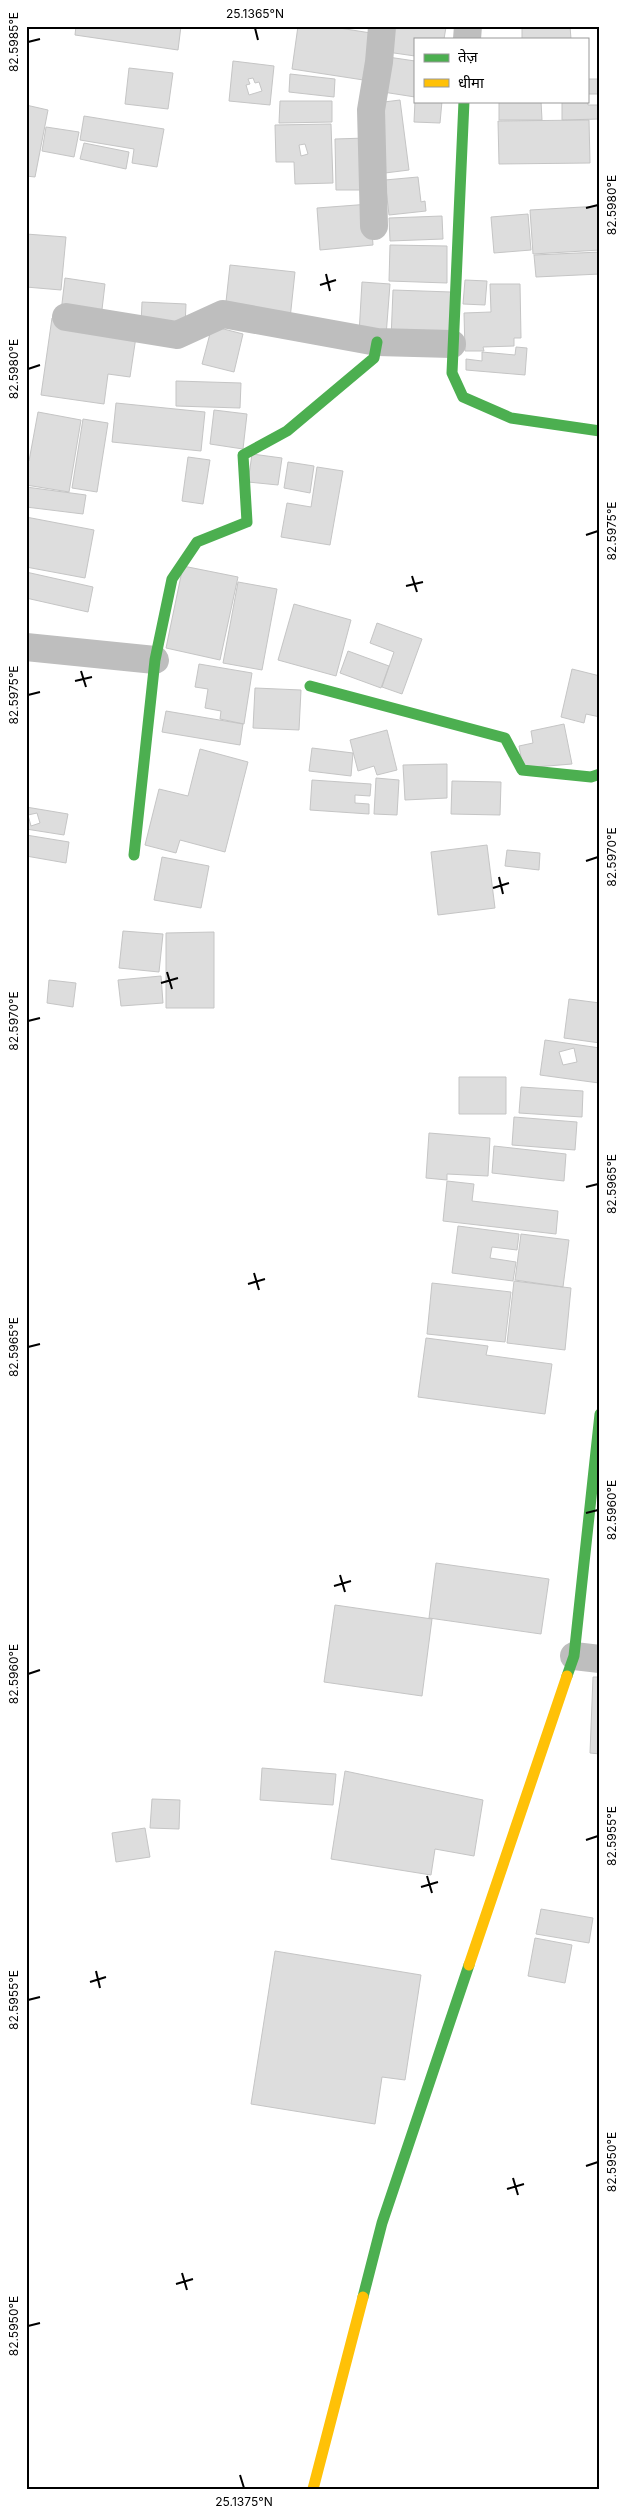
<svg xmlns="http://www.w3.org/2000/svg" width="626" height="2515" font-family="Inter,'Noto Sans Devanagari',sans-serif">
  <style>
    .building { fill: #ddd; stroke: #c5c5c5; fill-rule: evenodd }
    .lines { fill: none; stroke-linecap: round; stroke-linejoin: round }
    .street { stroke: #bebebe; stroke-width: 28 }
    .fast { stroke: #4caf50; stroke-width: 11 }
    .slow { stroke: #ffc107; stroke-width: 11 }
    .ticks { fill: none; stroke: #000; stroke-width: 2 }
    .neatline { fill: none; stroke: #000; stroke-width: 2 }
    .ticks-label { font-size: 12px; text-anchor: middle; fill: #000 }
  </style>
  <rect width="100%" height="100%" fill="#fff"/>
  <path class="building" d="M76 26H181L178 50 75 35Z
    M298 26H327L377 34 370 81 292 69Z
    M392 26H442L446 27 444 39H415V56L387 52Z
    M570 26 571 39H522V27Z
    M388 57 415 61V97L383 92Z
    M233 61 274 66 270 105 229 101ZM253 78 255 83 259 82 262 91 249 95 246 85 250 84 248 79Z
    M129 68 173 73 168 109 125 104Z
    M290 74 335 79 334 97 289 92Z
    M587 79H600V94H587Z
    M587 94 588 105H600V119L562 120V101H587Z
    M400 100 409 170 385 173 376 103Z
    M280 101H332V122L279 123Z
    M415 101H442L440 123 414 122Z
    M499 101H541L542 120H499Z
    M26 105 48 110 35 177 26 176Z
    M84 116 164 129 157 167 132 163 134 149 80 140Z
    M589 120 590 163 499 164 498 121Z
    M331 124 333 183 295 184 294 162H276L275 125ZM305 144 308 154 301 156 299 145Z
    M46 127 79 132 74 157 42 151Z
    M366 138 367 190H336L335 139Z
    M84 143 129 152 126 169 80 159Z
    M418 177 421 202 425 201 426 211 389 215 385 180Z
    M370 204 373 245 320 250 317 208Z
    M600 206V250L533 254 530 210Z
    M528 214 531 250 494 253 491 217Z
    M442 216 443 239 390 241 389 218Z
    M26 234 66 237 61 290 26 287Z
    M390 245 447 246V283L389 281Z
    M600 252V274L536 277 534 255Z
    M230 265 295 272 290 319 225 311Z
    M65 278 105 284 101 318 61 312Z
    M465 280 487 281 485 305 463 304Z
    M362 282 390 284 386 336 359 334Z
    M490 284H520L521 338H514V346L483 347 484 351H465L464 313 491 312Z
    M393 290 451 292 450 341 391 339Z
    M142 302 186 304 185 327 141 324Z
    M52 318 137 330 130 377 108 374 104 404 41 395Z
    M212 326 243 334 234 372 202 364Z
    M516 347 527 348 525 375 466 370V359L482 361V352L515 355Z
    M176 381 241 383 240 408 176 406Z
    M116 403 205 412 201 451 112 442Z
    M214 410 247 414 243 449 210 444Z
    M38 412 81 420 69 492 26 485V460L29 461Z
    M83 419 108 423 97 492 72 488Z
    M252 454 282 458 278 485 248 482Z
    M188 457 210 460 203 504 182 501Z
    M288 462 314 466 310 493 284 488Z
    M317 467 343 471 330 545 281 537 287 503 311 507Z
    M26 487 86 495 83 514 26 507Z
    M26 517 94 530 85 578 26 567Z
    M183 566 238 577 220 660 166 648Z
    M26 572 93 587 88 612 26 598Z
    M238 582 277 589 262 670 223 663Z
    M294 604 351 620 336 676 278 660Z
    M377 623 422 639 402 694 382 687 394 652 370 643Z
    M348 651 389 666 381 688 340 673Z
    M199 664 252 673 244 724 220 719 221 711 205 708 208 689 195 687Z
    M572 669 600 676V717L586 714 584 723 561 717Z
    M255 688 301 690 299 730 253 728Z
    M166 711 243 724 240 745 162 732Z
    M564 724 572 764 523 768 519 746 533 743 531 731Z
    M387 730 397 770 377 775 374 766 358 771 350 740Z
    M312 748 353 753 351 776 309 771Z
    M200 749 248 762 225 852 180 840 176 853 145 845 159 789 188 796Z
    M447 764V798L405 800 403 765Z
    M376 778 399 780 397 815 374 814Z
    M312 780 371 784 370 796 355 795V803L369 804V814L310 810Z
    M452 781 501 782 500 815 451 814Z
    M26 807 68 814 64 835 26 829Z
    M37 813 40 823 31 826 28 815Z
    M26 835 69 842 66 863 26 856Z
    M487 845 495 908 438 915 431 852Z
    M507 850 540 853 539 870 505 866Z
    M162 857 209 866 201 908 154 900Z
    M123 931 163 934 159 972 119 968Z
    M214 932V1008H166V933Z
    M161 976 163 1003 121 1006 118 980Z
    M49 980 76 983 73 1007 47 1003Z
    M569 999 600 1003V1043L564 1038Z
    M545 1040 600 1048 599 1083 540 1075ZM574 1048 577 1062 563 1065 559 1052Z
    M459 1077H506V1114H459Z
    M521 1087 583 1091 582 1117 519 1113Z
    M514 1117 577 1122 575 1150 512 1145Z
    M429 1133 490 1138 488 1176 447 1174V1180L426 1178Z
    M494 1146 566 1154 564 1181 492 1173Z
    M447 1181 474 1184 472 1201 558 1211 556 1234 443 1221Z
    M458 1226 519 1234 517 1250 492 1247 490 1258 516 1262 513 1281 452 1273Z
    M521 1234 569 1240 563 1287 515 1280Z
    M514 1281 571 1288 565 1350 507 1343Z
    M432 1283 511 1292 505 1342 427 1334Z
    M426 1338 488 1346 486 1355 552 1364 545 1414 418 1397Z
    M436 1563 549 1579 541 1634 429 1618Z
    M335 1605 432 1619 422 1696 324 1682Z
    M593 1677H600V1754L590 1753Z
    M262 1768 336 1774 333 1805 260 1800Z
    M345 1771 483 1800 474 1856 435 1849 431 1875 331 1859Z
    M152 1799 180 1800 179 1829 150 1828Z
    M145 1828 150 1857 116 1862 112 1833Z
    M541 1909 593 1918 589 1943 536 1934Z
    M535 1938 572 1945 565 1983 528 1976Z
    M275 1951 421 1975 405 2080 382 2077 375 2124 251 2104Z"/>
  <g class="lines">
    <path class="street" d="M467 39 468 26
      M374 226 371 110 379 62 382 27
      M66 317 177 335 223 314 377 342 452 344
      M26 647 155 660
      M574 1656 600 1659"/>
    <path class="fast" d="M464 101 452 373 463 397 511 418 600 431
      M310 686 505 738 522 770 591 777 600 774
      M134 855 155 660 172 579 197 542 247 522 243 455 287 431 374 358 377 342
      M567 1676 574 1656 600 1414
      M363 2297 382 2223 469 1965"/>
    <path class="slow" d="M469 1965 567 1676
      M313 2489 363 2297"/>
  </g>
  <path class="ticks" d="M255 28 258 40M28 42 40 39M586 208 598 205M326 274 330 291M320 285 336 280M28 369 40 365M586 535 598 531M412 576 417 592M406 586 423 582M81 671 86 687M75 681 92 677M28 695 40 692M586 861 598 857M499 877 503 894M493 888 509 883M167 972 172 989M161 983 178 978M28 1021 40 1018M586 1187 598 1184M254 1273 259 1290M248 1284 265 1279M28 1347 40 1344M586 1513 598 1510M340 1575 345 1592M334 1586 351 1581M28 1674 40 1670M586 1840 598 1836M427 1876 432 1893M421 1887 438 1882M96 1971 100 1988M90 1982 106 1977M28 2000 40 1997M586 2166 598 2162M513 2178 518 2195M507 2189 524 2184M182 2273 187 2290M176 2284 193 2279M28 2326 40 2323M240 2475 244 2488"/>
  <rect width="626" height="2515" fill="none" stroke="#ffffff" stroke-width="55"/>
  <rect x="414" y="38" width="175" height="65" fill="#ffffff" stroke="#999999"/>
  <rect x="424" y="54" width="25" height="8" fill="#4caf50" stroke="#999999"/>
  <text x="458" y="62" font-size="15" fill="#000000">तेज़</text>
  <rect x="424" y="79" width="25" height="8" fill="#ffc107" stroke="#999999"/>
  <text x="458" y="88" font-size="15" fill="#000000">धीमा</text>
  <rect x="28" y="28" width="570" height="2460" class="neatline"/>
  <g class="ticks-label">
    <text x="255" y="18">25.1365°N</text>
    <text transform="translate(14 42) rotate(-90)" y="4">82.5985°E</text>
    <text transform="translate(612 205) rotate(-90)" y="4">82.5980°E</text>
    <text transform="translate(14 369) rotate(-90)" y="4">82.5980°E</text>
    <text transform="translate(612 531) rotate(-90)" y="4">82.5975°E</text>
    <text transform="translate(14 695) rotate(-90)" y="4">82.5975°E</text>
    <text transform="translate(612 857) rotate(-90)" y="4">82.5970°E</text>
    <text transform="translate(14 1021) rotate(-90)" y="4">82.5970°E</text>
    <text transform="translate(612 1184) rotate(-90)" y="4">82.5965°E</text>
    <text transform="translate(14 1347) rotate(-90)" y="4">82.5965°E</text>
    <text transform="translate(612 1510) rotate(-90)" y="4">82.5960°E</text>
    <text transform="translate(14 1674) rotate(-90)" y="4">82.5960°E</text>
    <text transform="translate(612 1836) rotate(-90)" y="4">82.5955°E</text>
    <text transform="translate(14 2000) rotate(-90)" y="4">82.5955°E</text>
    <text transform="translate(612 2162) rotate(-90)" y="4">82.5950°E</text>
    <text transform="translate(14 2326) rotate(-90)" y="4">82.5950°E</text>
    <text x="244" y="2506">25.1375°N</text>
  </g>
</svg>
